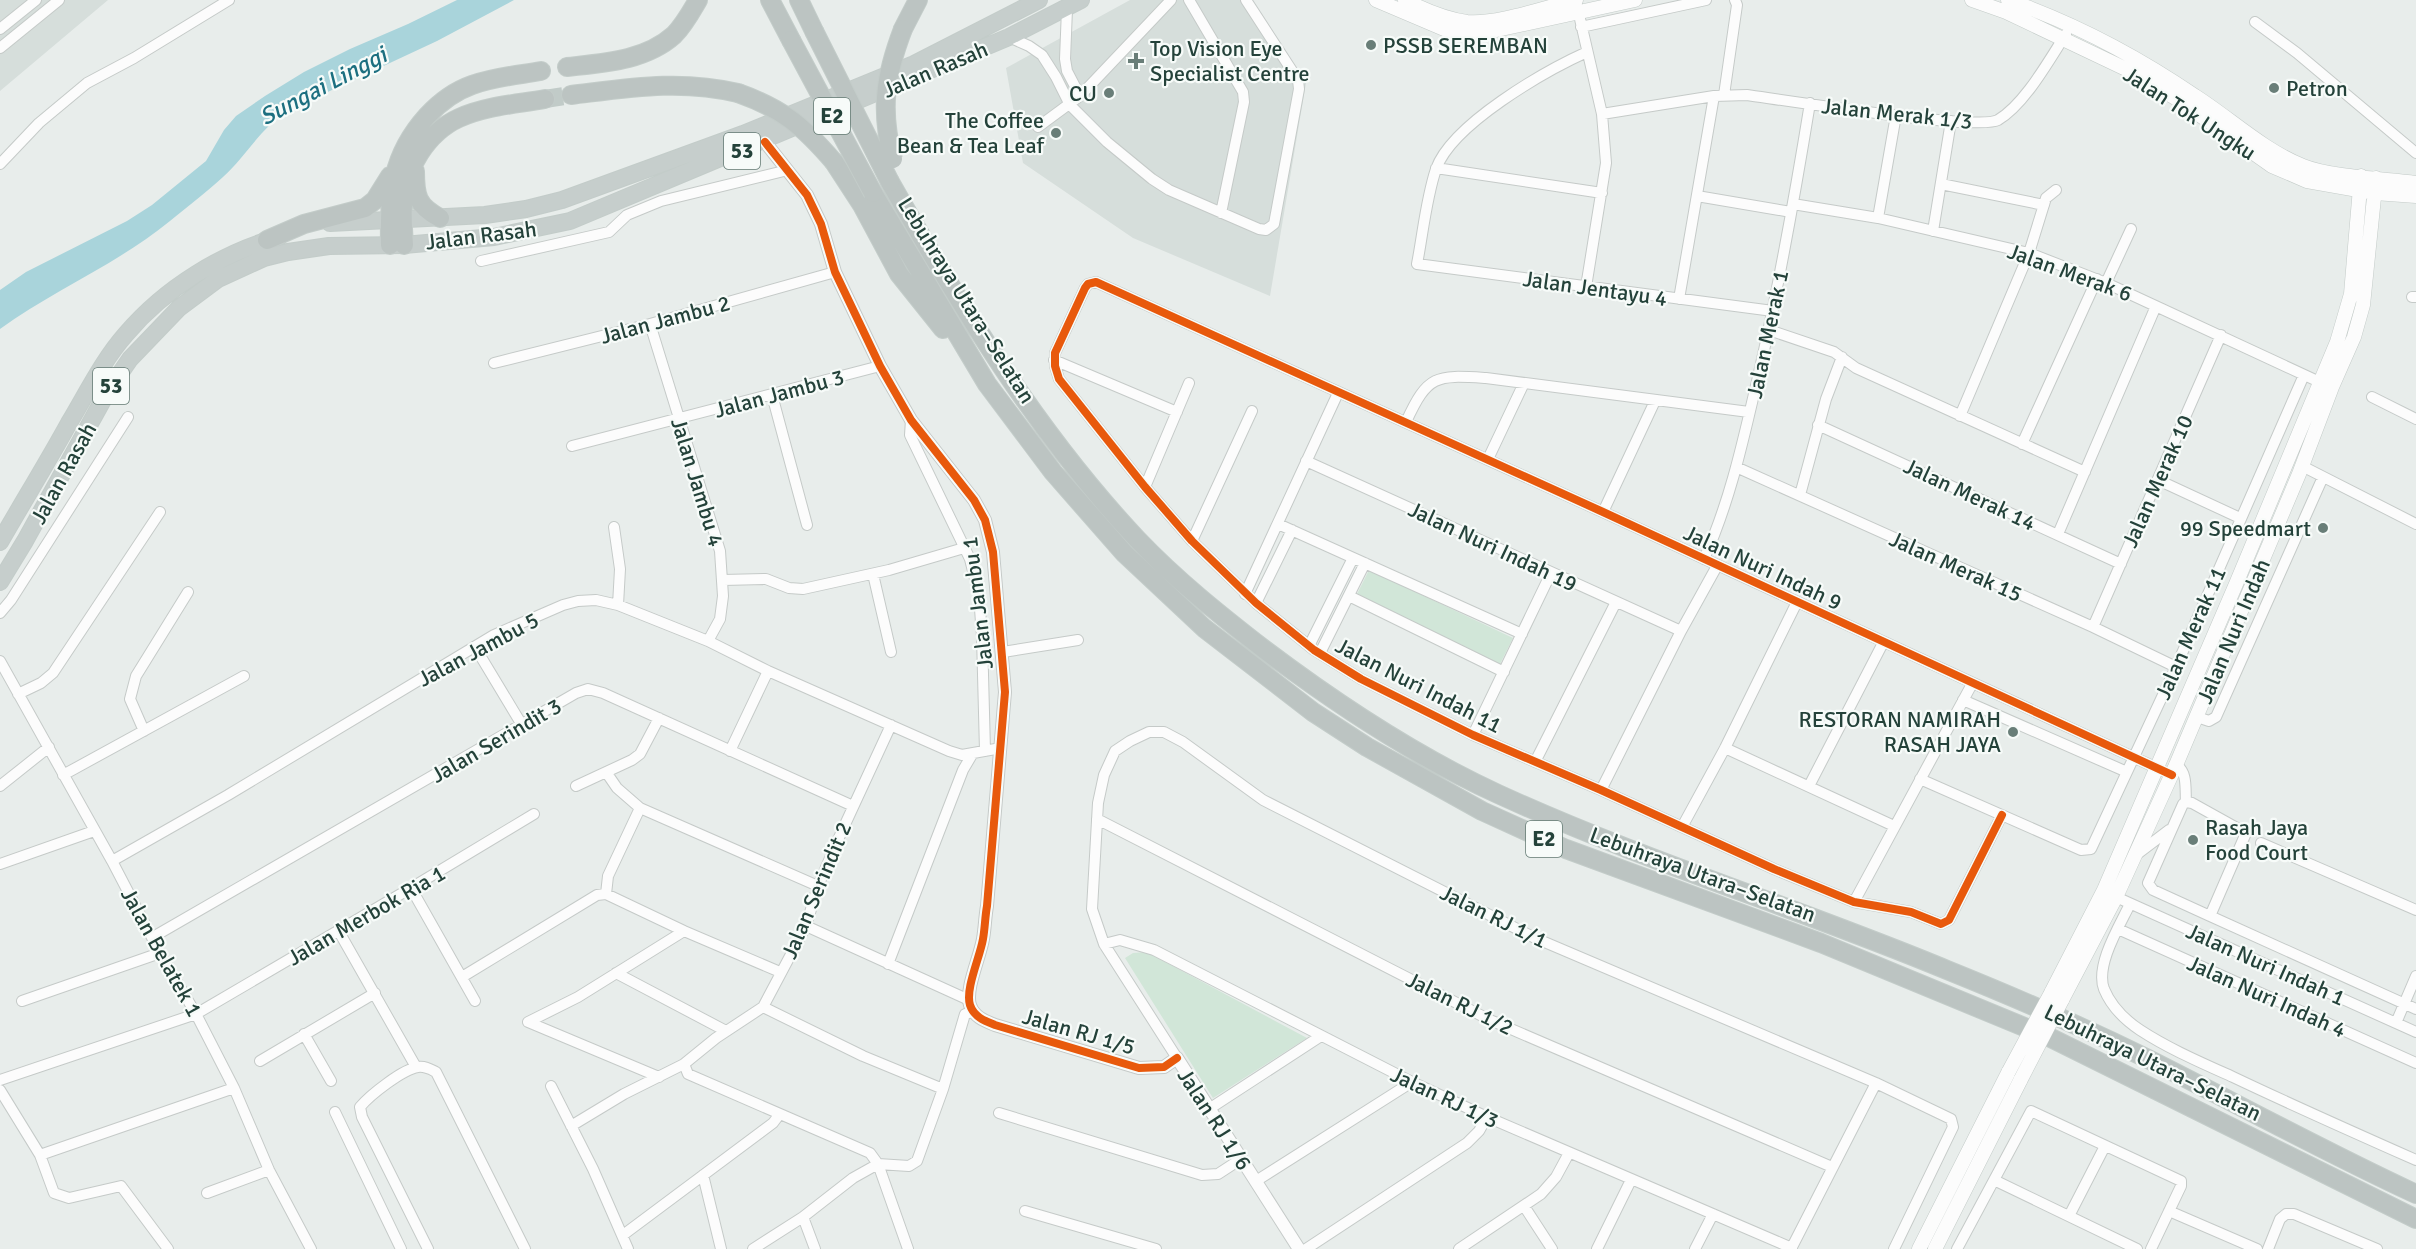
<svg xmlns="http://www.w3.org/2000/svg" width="2416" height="1249" font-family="Signika,sans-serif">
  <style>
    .built { fill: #d6dedb }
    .green { fill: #d1e6d8 }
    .water { fill: #a9d4db }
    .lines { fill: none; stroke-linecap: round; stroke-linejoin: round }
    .motorway-tunnel { stroke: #c1cbc8; stroke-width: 18; stroke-dasharray: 18 9; stroke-linecap: butt }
    .minor-casing { stroke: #c5cac8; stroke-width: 12 }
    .tertiary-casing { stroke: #c5cac8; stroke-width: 14 }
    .secondary-casing { stroke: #c3cbc8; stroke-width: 15 }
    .trunk-casing { stroke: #c3ccc9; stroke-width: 18 }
    .motorway-casing { stroke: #c3ccc9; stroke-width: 20 }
    .minor { stroke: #fcfcfc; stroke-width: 10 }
    .tertiary { stroke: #fcfcfc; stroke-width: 12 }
    .secondary { stroke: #fcfcfc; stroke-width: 14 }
    .trunk { stroke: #c6cecc; stroke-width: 16 }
    .motorway { stroke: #bcc4c2; stroke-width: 18 }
    .secondary-bridge-casing { stroke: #c3cbc8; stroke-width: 15; stroke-linecap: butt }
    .motorway-bridge-casing { stroke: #c3ccc9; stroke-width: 20; stroke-linecap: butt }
    .secondary-bridge { stroke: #fcfcfc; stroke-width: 14 }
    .motorway-bridge { stroke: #bcc4c2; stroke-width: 18 }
    .cycleway-casing { stroke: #f7fbf9; stroke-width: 11 }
    .cycleway { stroke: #e8590c; stroke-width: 8 }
    .poi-dot { fill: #697e78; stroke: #f7fbf9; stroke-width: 2 }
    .labels { text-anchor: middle; stroke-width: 4.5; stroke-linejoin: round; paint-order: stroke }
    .shield { fill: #f7fbf9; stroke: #637a73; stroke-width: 1.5 }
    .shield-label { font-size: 21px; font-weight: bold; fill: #24423a }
    .poi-label { font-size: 22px; fill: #24423a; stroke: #f7fbf9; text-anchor: start }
    .street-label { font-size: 22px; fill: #24423a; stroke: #f7fbf9 }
    .water-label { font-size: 24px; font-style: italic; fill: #1c6f80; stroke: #f7fbf9 }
  </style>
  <rect width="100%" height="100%" fill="#e8edeb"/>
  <path class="built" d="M0 0H108L0 91Z
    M1130 0H1250L1306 83 1270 296 1133 238 1023 163 1006 68Z"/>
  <path class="green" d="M1369 570 1513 638 1500 664 1356 596Z
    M1146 952 1169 964 1307 1038 1213 1098 1125 958 1133 953Z"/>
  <path class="water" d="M457 0H514L437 41 287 111C260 129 246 156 223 177 207 192 188 206 170 221 119 263 54 290 0 329V290L26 272 127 221 152 205 206 161 224 130 236 116 265 96 304 72 350 49 408 24Z"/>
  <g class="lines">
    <path class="motorway-tunnel" d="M545 99 571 95"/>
    <defs>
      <path id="minor" d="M1189 0 1243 92 1244 102 1221 213
        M1577 6 1602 114 1606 163 1586 287
        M1067 9 1065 59 1067 71 1080 96
        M2255 22 2297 53 2416 153
        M1581 27 1706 0
        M0 29 36 0
        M1009 37 1029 46 1042 55 1056 77 1070 105 1107 142 1152 179 1169 190 1259 229 1266 230 1274 224 1299 89 1298 80 1246 0
        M0 48 59 0
        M1587 52C1545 71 1452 124 1436 169 1426 199 1423 233 1417 264L1773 311
        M1724 95 1737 5 1735 0
        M1602 114 1714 96 1747 95C1783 100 1978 131 1998 120 2025 104 2049 60 2066 34
        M1038 127 1080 96 1171 0
        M0 164 39 123 87 83 134 58 229 0
        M1436 168 1602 193
        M1941 184 2044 205
        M1697 196 1791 212
        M1793 204 1878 218 2029 253 2106 283 2326 385
        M1878 218 1896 115
        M1933 231 1951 121
        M481 261 609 232 627 215 661 201 788 170
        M2106 283 2131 229
        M2412 297H2416
        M1679 299 1714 96
        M650 324 720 551 723 596 720 619 708 641
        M1769 330 1834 352 1856 368 2085 472
        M1054 360 1177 412
        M494 363 650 324 835 272
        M772 395 807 525
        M2372 397 2416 419
        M1960 416 2029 253 2046 198 2056 190
        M911 420 910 435 970 559 979 595 982 636 985 751
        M1406 422C1428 374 1436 375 1486 378L1749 412
        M1818 425 2121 564
        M2022 444 2097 279
        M572 446 880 366
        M1488 459 1524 383
        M1306 461 1681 631
        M2302 466 2416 524
        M1736 467 2093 627 2176 667
        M2158 480 2240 518
        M1145 487 1189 383
        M1800 495 1826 399 1842 357
        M1603 512 1655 401
        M1278 524 1522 634
        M614 527 620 569 618 605
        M2058 534 2156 306
        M1192 541 1252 411
        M1704 559C1728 506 1741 450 1754 394 1777 298 1794 201 1810 103
        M873 574 891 652
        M723 580 766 579 789 588 803 589 889 570 964 548
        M1245 594 1338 393
        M1349 596 1504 672
        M1256 603 1292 530
        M0 613 11 600 128 417
        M2093 627 2221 335
        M1309 646 1353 558
        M475 647 522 725
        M1003 652 1078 640
        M1320 653 1365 563
        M0 661 112 861 160 953 196 1014 234 1088 269 1170 311 1249
        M18 694 41 683 53 673 160 512
        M1963 700 2127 772
        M2197 717 2209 721 2216 717 2323 477
        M144 731 130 699 136 676 188 592
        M1473 735 1551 573
        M1725 748 1894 826
        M730 751 768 671
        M1535 762 1616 602
        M2176 765C2188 772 2185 789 2186 802L2183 804 2148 883 2153 890 2210 916 2246 833 2192 803 2186 802
        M606 772 617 788 640 808 818 886
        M63 775 244 676
        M1920 779 2081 850 2091 849 2176 667 2304 375
        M0 786 49 747
        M576 786 632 760 640 754 659 718
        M1809 786 1883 643
        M1601 790 1681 631 1717 566
        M2002 815 1949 920 1941 924 1911 912 1854 902 1774 869 1601 790 1473 735 1361 679 1314 650 1256 603 1192 541 1145 487 1059 379 1055 366V353L1085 288 1088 284 1096 282 1603 512 2172 775
        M1097 819 1490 1020 1832 1167
        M1682 827 1725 748 1797 602
        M2261 843 2416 910
        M2136 855 2169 830
        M112 861 228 795 494 635 563 605 578 601 596 600 618 605 708 641 768 671 949 751 962 755 1001 748
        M0 864 94 831
        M411 888 475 1001
        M606 894 608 876 640 808
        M2116 897 2416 1032
        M1854 902 1972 684
        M2130 904C2120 925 2095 965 2104 989 2111 1006 2125 1020 2140 1030 2169 1049 2202 1063 2233 1077 2294 1106 2355 1133 2416 1160
        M2210 916 2416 1009
        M806 926 969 1000
        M2118 929 2416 1063
        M338 930 416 1067
        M153 937 576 693 588 689 603 693 853 806
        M1104 944 1120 940 1154 950 1412 1082 1487 1117 1792 1248
        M888 964 963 770 973 753
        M616 973 726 1031
        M462 977 597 895 606 894 684 931 780 972
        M22 1001 160 953
        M763 1007 863 1056 943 1089
        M2396 1023 2416 976
        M304 1034 331 1081
        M1177 1058 1104 944 1092 909 1098 803 1104 775 1115 751 1130 741 1149 732H1164L1183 742 1263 800 1535 938 1876 1083 1951 1119 1953 1127 1894 1249
        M260 1061 375 993
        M684 1064 688 1074 870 1153 878 1164 908 1249
        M659 1077 528 1022 578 997 684 931
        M0 1080 196 1014 411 888 534 814
        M551 1086 593 1169 628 1249
        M0 1090 40 1155 54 1193 69 1198 121 1186 168 1249
        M1209 1109 1321 1036
        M335 1112 401 1249
        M999 1113 1202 1175 1218 1174 1241 1159
        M571 1126 624 1094 684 1064 716 1038 763 1007 806 926 818 886 836 844 891 725
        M40 1155 234 1088
        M878 1164 909 1166 917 1161 943 1089 965 1014 973 1012
        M703 1175 721 1249
        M1994 1180 2137 1249
        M1256 1181 1412 1082
        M207 1193 269 1170
        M1524 1206 1552 1249
        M1025 1211 1156 1249
        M2169 1211 2257 1249
        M2069 1216 2105 1146
        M803 1217 815 1249
        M623 1235 773 1123 779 1115
        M428 1249 362 1117 360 1107C370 1095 403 1069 418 1067 425 1066 430 1069 436 1072L525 1249
        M753 1249 803 1217 853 1178 878 1164
        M1306 1249 1467 1143 1479 1131 1487 1117
        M1459 1249 1541 1194 1556 1177 1569 1153
        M1597 1249 1631 1180
        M1695 1249 1713 1214
        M1791 1249 1876 1083
        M1957 1249 2031 1111 2181 1181V1186L2151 1249
        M2268 1249 2280 1219 2286 1214H2294L2377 1249"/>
      <path id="tertiary" d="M765 142 807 195 821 224 835 272 880 366 911 420 974 500 985 520 993 552 1005 692 987 906C985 917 985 928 983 939 980 957 965 989 970 1005 974 1017 985 1021 995 1025L1139 1068 1164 1067 1177 1058 1299 1249"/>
      <path id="secondary" d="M1376 0 1449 31 1478 34 1635 0
        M1405 0C1424 10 1446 19 1467 22 1496 25 1546 7 1576 0
        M1972 0 2006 12 2128 70 2177 99 2272 166 2307 181 2375 193 2416 196
        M2008 0C2073 23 2138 57 2195 96 2231 119 2263 150 2303 166 2330 177 2385 179 2416 183
        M2051 993 2104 890 2236 584 2337 342 2351 294 2361 176
        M2062 1000 2116 897 2176 765 2299 474 2332 387 2354 337 2363 305 2376 178
        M1919 1249 2009 1071
        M1935 1249 2021 1079"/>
      <path id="trunk" d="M330 223 485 215 526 209 562 200 743 134 914 64 1039 0
        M0 542C23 502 47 463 69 423 87 393 103 360 126 334 165 288 222 253 279 237
        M0 582 25 541 108 391 130 359 179 308 218 279 264 258 288 252 329 246 404 245 494 237 570 221 1009 37 1081 0"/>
      <path id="motorway" d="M770 0 791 40
        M799 0 814 31
        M903 29 918 0
        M567 67C603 63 645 61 674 35 684 25 691 12 698 0
        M571 95C629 88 680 79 738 93
        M834 162 862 205 899 274 943 329
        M415 171C415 196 417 206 440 218
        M890 182C961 307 1037 433 1137 539 1176 580 1220 615 1265 650 1338 705 1415 756 1498 794 1644 861 1798 908 1947 970 2014 997 2081 1026 2146 1058 2236 1103 2325 1152 2416 1194
        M873 193 987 384 1053 472 1124 553 1204 628 1313 712 1367 747 1482 811 1566 849 1821 943 2051 1038 2416 1219
        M267 240 304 224 365 208 375 200 390 176
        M390 245C389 193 391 156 427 116 440 102 455 91 472 85 494 77 518 75 541 71
        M404 245C403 231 402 217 403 203 404 169 428 132 459 118 485 106 517 104 545 99"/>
    </defs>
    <use href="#minor" class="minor-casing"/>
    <use href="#tertiary" class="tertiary-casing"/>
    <use href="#secondary" class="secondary-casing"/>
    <use href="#trunk" class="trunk-casing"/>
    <use href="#motorway" class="motorway-casing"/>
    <use href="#minor" class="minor"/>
    <use href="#tertiary" class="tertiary"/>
    <use href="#secondary" class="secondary"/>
    <use href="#trunk" class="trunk"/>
    <use href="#motorway" class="motorway"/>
    <defs>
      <path id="secondary-bridge" d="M2009 1071 2051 993
        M2021 1079 2062 1000"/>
      <path id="motorway-bridge" d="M814 31 890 182
        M791 40 873 193
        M738 93C783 109 803 126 834 162
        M893 159C880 110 885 76 903 29"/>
    </defs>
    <use href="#secondary-bridge" class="secondary-bridge-casing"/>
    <use href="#motorway-bridge" class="motorway-bridge-casing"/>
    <use href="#secondary-bridge" class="secondary-bridge"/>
    <use href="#motorway-bridge" class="motorway-bridge"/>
    <defs>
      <path id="cycleway" d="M765 142 807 195 821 224 835 272 880 366 911 420 974 500 985 520 993 552 1005 692 987 906C985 917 985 928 983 939 980 957 965 989 970 1005 974 1017 985 1021 995 1025L1139 1068 1164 1067 1177 1058
        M2002 815 1949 920 1941 924 1911 912 1854 902 1774 869 1601 790 1473 735 1361 679 1314 650 1256 603 1192 541 1145 487 1059 379 1055 366V353L1085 288 1088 284 1096 282 1603 512 2172 775"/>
    </defs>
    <use href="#cycleway" class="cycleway-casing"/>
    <use href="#cycleway" class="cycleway"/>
  </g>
  <g class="poi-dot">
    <circle cx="1371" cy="45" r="6"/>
    <path d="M1133 52h6v6h6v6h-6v6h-6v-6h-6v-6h6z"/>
    <circle cx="2274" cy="88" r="6"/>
    <circle cx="1109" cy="93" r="6"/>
    <circle cx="1056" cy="133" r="6"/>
    <circle cx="2323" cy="528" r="6"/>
    <circle cx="2013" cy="732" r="6"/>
    <circle cx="2193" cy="840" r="6"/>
  </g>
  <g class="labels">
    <g class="shield">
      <rect x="814" y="98" width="36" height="36" rx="4.5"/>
      <rect x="724" y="133" width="36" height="36" rx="4.5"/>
      <rect x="93" y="368" width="36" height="36" rx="4.5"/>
      <rect x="1526" y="821" width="36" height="36" rx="4.5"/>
    </g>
    <g class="shield-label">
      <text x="832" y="123">E2</text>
      <text x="742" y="158">53</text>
      <text x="111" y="393">53</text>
      <text x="1544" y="846">E2</text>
    </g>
    <g class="poi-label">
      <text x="1383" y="53">PSSB SEREMBAN</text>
      <text x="1150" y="56">Top Vision Eye<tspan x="1150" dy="25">Specialist Centre</tspan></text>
      <text x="2286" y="96">Petron</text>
      <text x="1097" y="101" text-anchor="end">CU</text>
      <text x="1044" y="128" text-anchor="end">The Coffee<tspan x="1044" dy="25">Bean &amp; Tea Leaf</tspan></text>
      <text x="2311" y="536" text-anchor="end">99 Speedmart</text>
      <text x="2001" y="727" text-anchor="end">RESTORAN NAMIRAH<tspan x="2001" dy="25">RASAH JAYA</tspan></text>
      <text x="2205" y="835">Rasah Jaya<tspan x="2205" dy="25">Food Court</tspan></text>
    </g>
    <g class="street-label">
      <text transform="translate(935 69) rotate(-23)" y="8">Jalan Rasah</text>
      <text transform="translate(1897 113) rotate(6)" y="8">Jalan Merak 1/3</text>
      <text transform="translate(2190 113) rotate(33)" y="8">Jalan Tok Ungku</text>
      <text transform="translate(481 235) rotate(-7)" y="8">Jalan Rasah</text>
      <text transform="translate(2070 272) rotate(20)" y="8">Jalan Merak 6</text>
      <text transform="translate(1595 288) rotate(8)" y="8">Jalan Jentayu 4</text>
      <text transform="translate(967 300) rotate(58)" y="8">Lebuhraya Utara–Selatan</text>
      <text transform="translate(665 319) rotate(-15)" y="8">Jalan Jambu 2</text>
      <text transform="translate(1767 334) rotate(-78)" y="8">Jalan Merak 1</text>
      <text transform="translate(779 393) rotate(-15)" y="8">Jalan Jambu 3</text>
      <text transform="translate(63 473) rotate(-61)" y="8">Jalan Rasah</text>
      <text transform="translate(2157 481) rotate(-66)" y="8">Jalan Merak 10</text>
      <text transform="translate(698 482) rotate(73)" y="8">Jalan Jambu 4</text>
      <text transform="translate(1970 494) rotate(25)" y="8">Jalan Merak 14</text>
      <text transform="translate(1493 546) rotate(25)" y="8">Jalan Nuri Indah 19</text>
      <text transform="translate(1956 566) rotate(24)" y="8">Jalan Merak 15</text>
      <text transform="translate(1763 567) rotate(25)" y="8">Jalan Nuri Indah 9</text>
      <text transform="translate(977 603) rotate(-97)" y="8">Jalan Jambu 1</text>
      <text transform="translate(2233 631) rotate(-67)" y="8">Jalan Nuri Indah</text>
      <text transform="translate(2190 633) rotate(-66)" y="8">Jalan Merak 11</text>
      <text transform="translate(478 649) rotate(-28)" y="8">Jalan Jambu 5</text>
      <text transform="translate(1419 685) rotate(27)" y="8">Jalan Nuri Indah 11</text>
      <text transform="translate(496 740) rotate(-30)" y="8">Jalan Serindit 3</text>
      <text transform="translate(1703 874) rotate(20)" y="8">Lebuhraya Utara–Selatan</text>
      <text transform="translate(816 890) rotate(-67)" y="8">Jalan Serindit 2</text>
      <text transform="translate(366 915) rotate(-30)" y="8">Jalan Merbok Ria 1</text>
      <text transform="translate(1494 916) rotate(26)" y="8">Jalan RJ 1/1</text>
      <text transform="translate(162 952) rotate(61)" y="8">Jalan Belatek 1</text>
      <text transform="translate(2266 964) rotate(24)" y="8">Jalan Nuri Indah 1</text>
      <text transform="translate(2267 996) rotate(24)" y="8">Jalan Nuri Indah 4</text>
      <text transform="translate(1460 1003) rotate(26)" y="8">Jalan RJ 1/2</text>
      <text transform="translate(1079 1031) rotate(16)" y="8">Jalan RJ 1/5</text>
      <text transform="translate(2153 1062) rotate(26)" y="8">Lebuhraya Utara–Selatan</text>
      <text transform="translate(1445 1097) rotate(25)" y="8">Jalan RJ 1/3</text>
      <text transform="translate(1215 1119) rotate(57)" y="8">Jalan RJ 1/6</text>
    </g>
    <g class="water-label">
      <text transform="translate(323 86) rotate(-28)" y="8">Sungai Linggi</text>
    </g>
  </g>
</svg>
